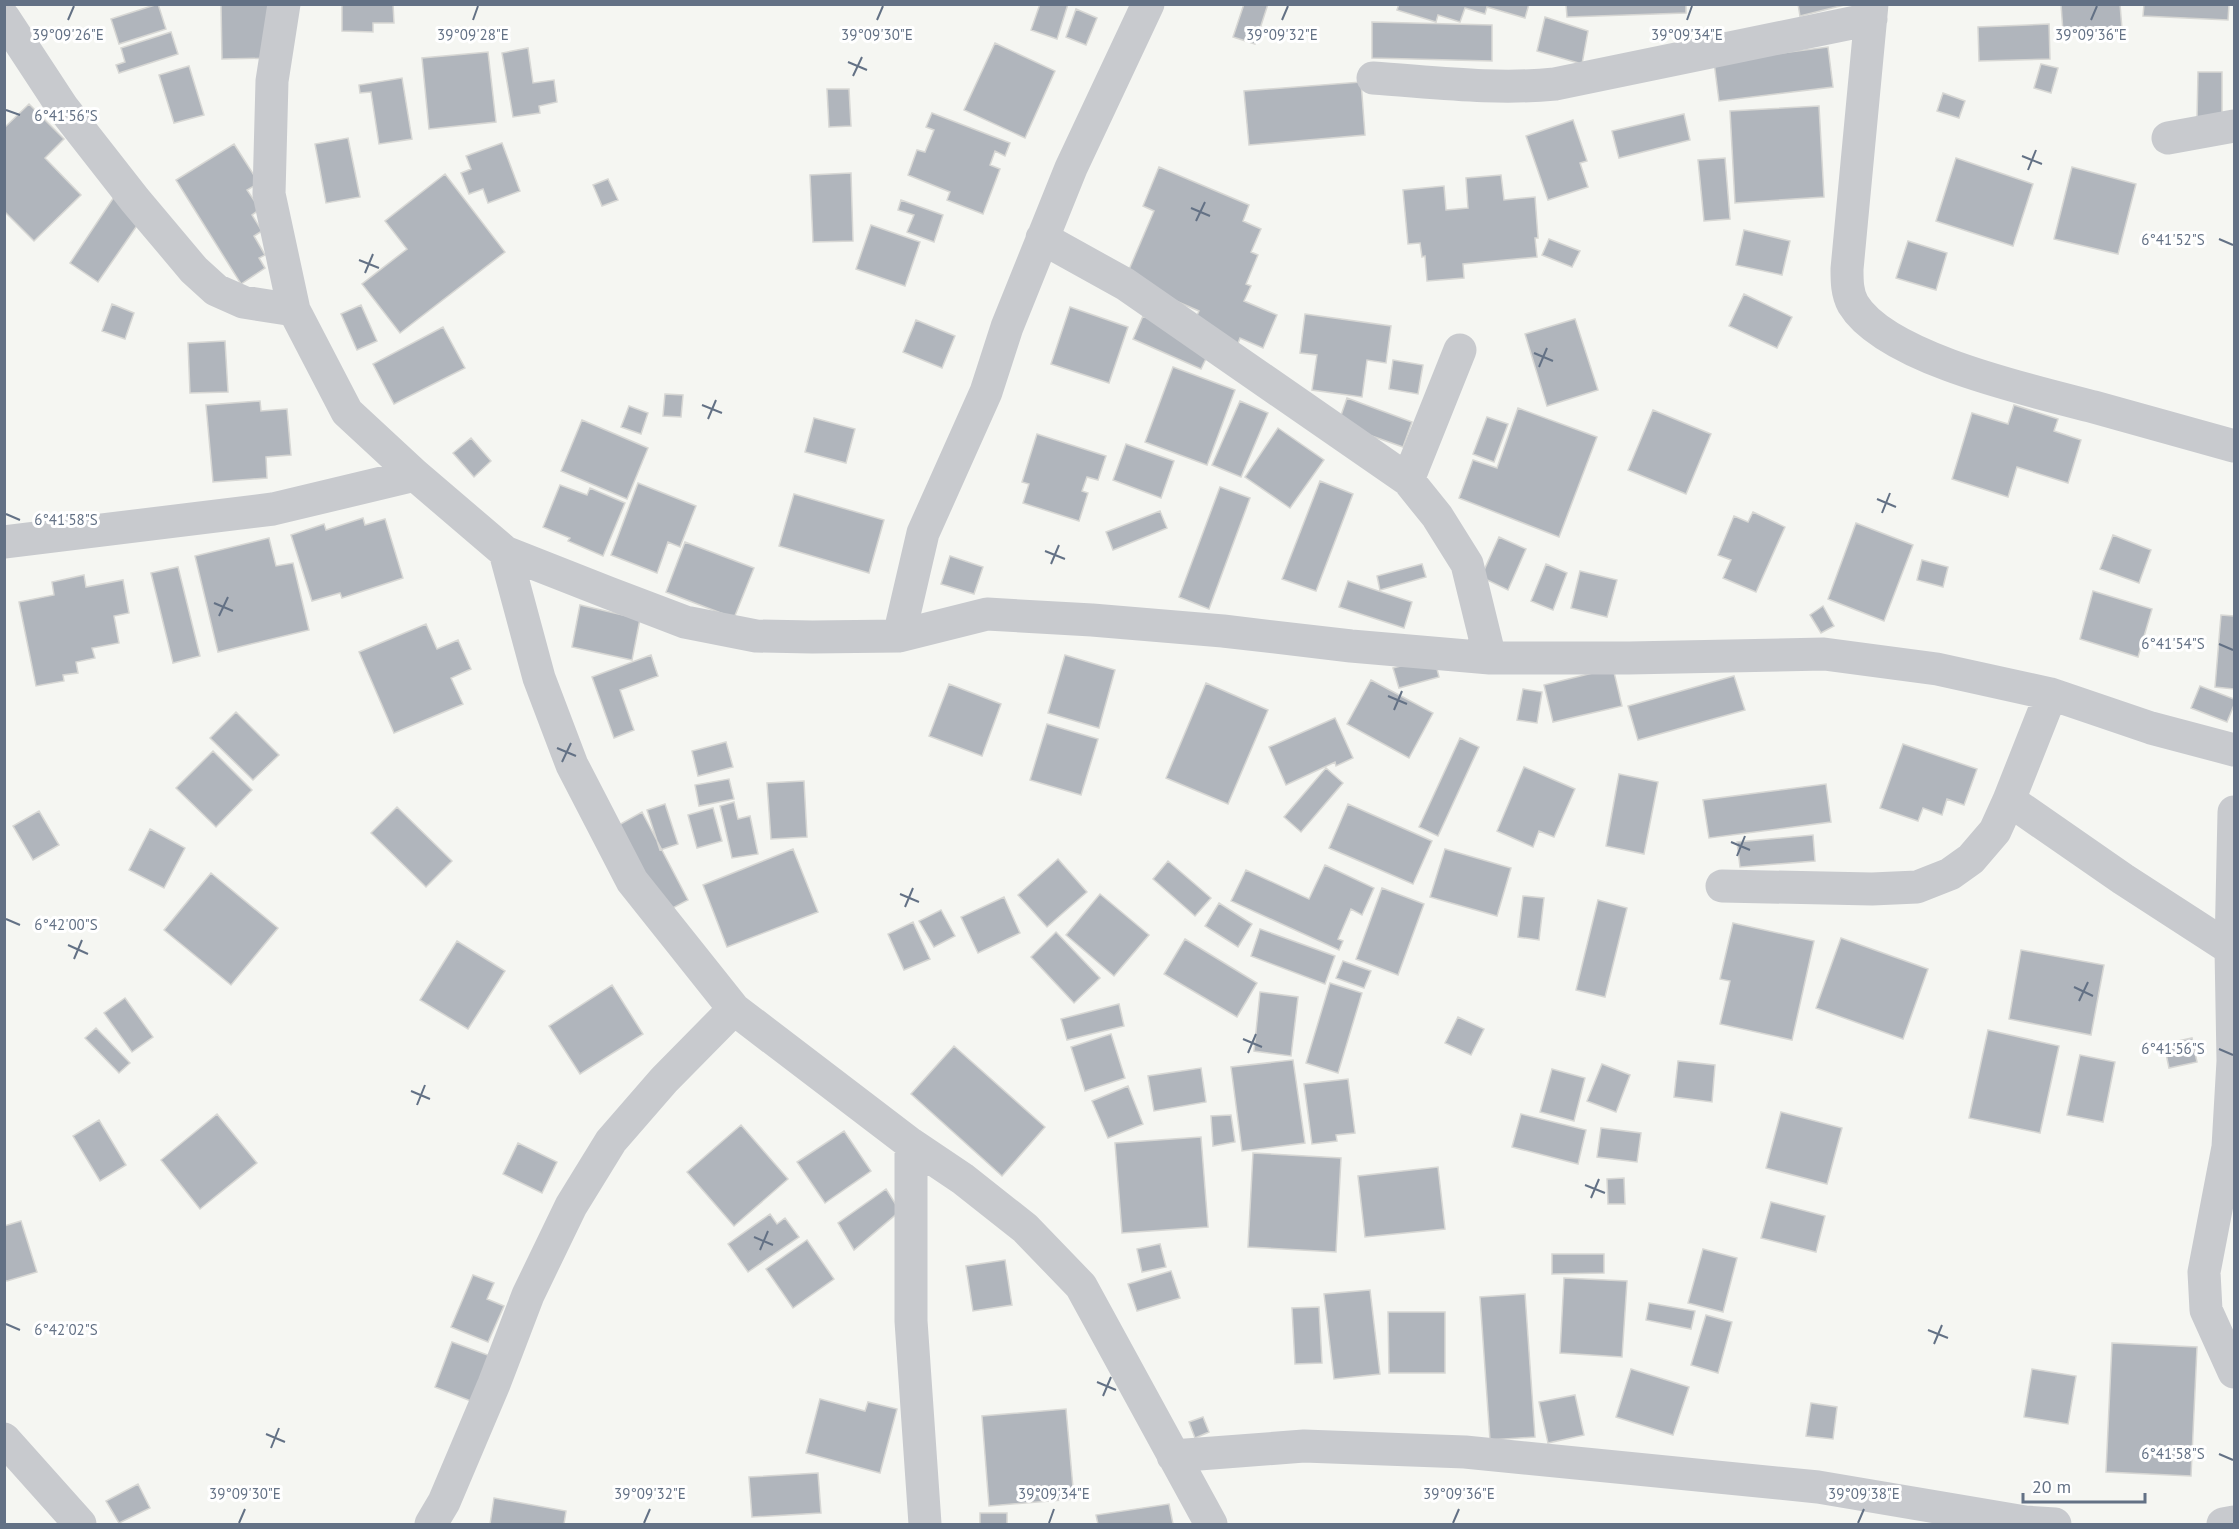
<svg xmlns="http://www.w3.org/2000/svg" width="2239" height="1529" font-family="'PT Sans',sans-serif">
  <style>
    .building { fill: #b0b5bc; stroke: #d7d7d4; stroke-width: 1.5 }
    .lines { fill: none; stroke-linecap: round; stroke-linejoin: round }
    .minor { stroke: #c8cace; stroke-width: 33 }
    .ticks { fill: none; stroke: #637185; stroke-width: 2 }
    .ticks-label { font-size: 15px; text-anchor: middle; fill: #637185; stroke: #fff; stroke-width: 6; stroke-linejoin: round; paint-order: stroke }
  </style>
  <rect width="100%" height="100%" fill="#f5f6f2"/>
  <path class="building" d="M158 4 166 29 119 44 111 19Z
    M221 4H272L274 58 222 59Z
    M342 4H393L394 23H373V32L342 31Z
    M1040 4H1068L1057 39 1031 30Z
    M1244 4H1268L1255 44 1233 37Z
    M1399 4H1529L1525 18 1487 7 1485 14 1465 8 1460 22 1438 15 1436 22 1397 10Z
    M1566 4H1686V13L1567 17Z
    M1798 4H1848L1800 16Z
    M2061 4H2120L2122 29 2063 32Z
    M2144 4H2229L2228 20 2143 16Z
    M1076 9 1097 18 1086 45 1066 37Z
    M1545 17 1588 31 1582 64 1537 51Z
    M1372 22 1492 25V61L1372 58Z
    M2049 24 2050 59 1979 61 1978 27Z
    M171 32 178 54 119 73 116 65 125 62 121 48Z
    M995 43 1055 71 1025 138 964 110Z
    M1828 47 1833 87 1719 101 1714 62Z
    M528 48 533 83 554 80 557 102 539 106 540 113 513 117 502 53Z
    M488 52 496 122 429 129 422 58Z
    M2041 64 2058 68 2051 93 2034 88Z
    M189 66 204 115 174 123 159 75Z
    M2198 72H2222V119H2197Z
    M402 78 412 139 379 144 371 92 360 93 359 85Z
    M1361 82 1365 135 1249 145 1244 91Z
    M827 89H849L851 126 829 127Z
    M1943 93 1965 101 1959 118 1937 111Z
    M29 104 64 139 45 158 81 195 34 241 4 211V128Z
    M1819 106 1824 197 1735 203 1730 111Z
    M932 113 1010 143 1005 156 995 151 990 165 1000 169 983 214 947 200 950 192 908 175 917 150 925 152 934 130 926 127Z
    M1684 114 1690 140 1619 158 1612 131Z
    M1573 120 1587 161 1580 163 1588 187 1548 200 1526 136Z
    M348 138 360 197 326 203 315 144Z
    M502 143 520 191 488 203 483 189 469 194 461 173 471 169 466 156Z
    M234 144 259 183 247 190 260 209 252 215 262 231 254 236 265 255 259 258 265 268 241 284 176 180Z
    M1725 158 1730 219 1704 221 1698 160Z
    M1956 158 2033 184 2013 246 1936 221Z
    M1159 167 1249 205 1243 221 1261 229 1251 252 1258 255 1246 284 1251 286 1244 301 1277 315 1263 348 1240 338 1237 346 1192 327 1199 311 1125 279 1154 211 1143 206Z
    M2072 167 2136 184 2118 254 2054 239Z
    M851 173 853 241 813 242 810 175Z
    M445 174 505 252 400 333 362 284 407 249 385 221Z
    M1501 175 1504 200 1535 197 1538 238H1535L1537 257 1463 264 1464 278 1427 281 1425 256 1422 257 1420 243 1408 244 1403 190 1444 186 1446 210 1468 208 1466 178Z
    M608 179 618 200 602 206 593 185Z
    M114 197 143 217 98 282 70 263Z
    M901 200 943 215 934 242 907 232 914 215 898 210Z
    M871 225 920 242 905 286 856 269Z
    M1744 230 1790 241 1782 275 1736 265Z
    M1549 239 1580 251 1572 267 1542 255Z
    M1908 241 1947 253 1936 290 1896 278Z
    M1744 294 1792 317 1777 348 1729 326Z
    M112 304 134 313 125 339 102 331Z
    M361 305 377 341 357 350 341 314Z
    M1070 307 1128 327 1109 383 1051 364Z
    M1305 314 1391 326 1386 363 1367 360 1362 397 1312 390 1317 355 1300 353Z
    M1143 316 1212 346 1201 369 1133 339Z
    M1575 319 1598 390 1547 406 1525 334Z
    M916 320 955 336 942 368 903 352Z
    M443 327 465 368 394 404 373 364Z
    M225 341 228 392 190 393 188 343Z
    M1393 360 1423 365 1418 394 1389 389Z
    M1173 367 1235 390 1207 465 1145 442Z
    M665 394 683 395 681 417 663 416Z
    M1347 398 1412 422 1403 447 1338 424Z
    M260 401 261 411 287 409 291 455 266 457 267 478 213 482 206 405Z
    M1240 401 1268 413 1241 477 1212 465Z
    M2014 405 2058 419 2054 431 2081 440 2068 483 2017 467 2008 497 1952 479 1972 413 2008 424Z
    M629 406 648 413 641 434 621 427Z
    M1518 408 1597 437 1559 537 1459 498 1473 460 1497 468Z
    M1653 410 1711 434 1686 494 1628 470Z
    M1487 417 1508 424 1494 462 1473 454Z
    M814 418 855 429 846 463 805 452Z
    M582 420 648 448 627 499 561 471Z
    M1278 428 1324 460 1290 508 1245 477Z
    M1037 434 1106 456 1098 480 1087 477 1082 491 1088 493 1079 521 1023 503 1029 484 1022 482Z
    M471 438 491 461 474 477 453 453Z
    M1126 444 1174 461 1161 498 1113 480Z
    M1320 481 1353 494 1316 591 1282 579Z
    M638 483 696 506 680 547 668 542 657 573 611 555Z
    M560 485 587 495 590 488 625 503 603 556 568 541 570 538 543 527Z
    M1220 487 1250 498 1209 609 1179 597Z
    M794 494 884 520 869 573 779 546Z
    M1160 511 1167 528 1113 550 1106 532Z
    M1753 512 1785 527 1756 592 1723 578 1731 560 1718 555 1734 516 1748 522Z
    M363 518 365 525 385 519 403 578 342 598 340 593 312 601 291 535 324 524 326 530Z
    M1856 523 1913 545 1884 621 1828 599Z
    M2113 535 2151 550 2139 583 2100 569Z
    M1499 537 1526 549 1508 590 1481 577Z
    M269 538 276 566 293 563 309 630 218 652 195 556Z
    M685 542 754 568 734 618 666 592Z
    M950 556 983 567 974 594 941 584Z
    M1922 560 1948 567 1943 587 1917 580Z
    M1422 564 1426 577 1380 590 1377 576Z
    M1546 564 1567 573 1553 610 1531 601Z
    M178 567 200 656 173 663 151 573Z
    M1580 571 1617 580 1607 617 1571 608Z
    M84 575 86 587 123 580 129 613 114 616 119 643 92 648 95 658 76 662 78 673 63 675 64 681 36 686 19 602 54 595 52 582Z
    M1348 581 1412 602 1404 628 1339 607Z
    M2093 591 2152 609 2138 657 2080 639Z
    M580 605 640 619 632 660 572 647Z
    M1823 606 1834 626 1821 633 1810 615Z
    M2221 615 2234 616V689L2215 687Z
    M426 624 437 649 458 640 471 669 451 678 463 704 394 733 359 652Z
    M651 655 658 676 620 690 634 730 614 738 592 677Z
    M1065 655 1115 670 1099 728 1048 713Z
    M1434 657 1439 677 1399 688 1393 668Z
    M1613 668 1622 706 1553 722 1544 685Z
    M1734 676 1745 710 1638 740 1628 706Z
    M1371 680 1433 713 1409 758 1347 724Z
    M1206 683 1268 710 1228 804 1166 778Z
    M949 684 1001 704 982 756 929 736Z
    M2200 686 2234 699V705L2227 722 2191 708Z
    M1523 689 1542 692 1537 723 1517 720Z
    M236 712 279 755 253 780 210 738Z
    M1335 718 1353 758 1336 766 1335 762 1286 785 1269 747Z
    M1047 724 1098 739 1081 795 1030 780Z
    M1460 738 1479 747 1438 836 1419 827Z
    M726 742 733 767 698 776 692 751Z
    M1903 744 1977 769 1964 805 1947 799 1942 815 1923 808 1918 821 1880 808Z
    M213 751 252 790 216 827 176 788Z
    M1524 767 1575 789 1554 837 1539 831 1533 847 1497 831Z
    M1326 768 1343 783 1301 832 1284 817Z
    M1619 774 1658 782 1644 854 1606 846Z
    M729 779 734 799 699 806 695 785Z
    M804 781 807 837 771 839 767 783Z
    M1826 784 1831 822 1709 838 1703 800Z
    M734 802 738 819 750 816 758 854 732 858 720 806Z
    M665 804 678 844 660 850 647 810Z
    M1348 804 1432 841 1413 884 1329 848Z
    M397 807 452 861 426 887 371 833Z
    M713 808 722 841 697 848 688 815Z
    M39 811 59 845 33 860 13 826Z
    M642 812 688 900 663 913 617 826Z
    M150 829 185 848 164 888 129 870Z
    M1813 835 1815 861 1740 867 1737 842Z
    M793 849 818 912 727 947 703 885Z
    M1445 849 1511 868 1497 916 1430 897Z
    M1058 859 1087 892 1047 927 1018 895Z
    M1168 861 1211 898 1195 916 1153 879Z
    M1325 865 1374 888 1362 915 1351 909 1338 939 1343 941 1339 950 1231 901 1246 870 1309 899Z
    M211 873 278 928 231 985 164 930Z
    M1382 888 1424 904 1398 975 1356 959Z
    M1100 894 1149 935 1114 976 1066 935Z
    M1523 896 1544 898 1539 940 1518 937Z
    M1004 897 1020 933 978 953 961 917Z
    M1598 900 1627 908 1605 997 1576 990Z
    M1219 903 1252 924 1238 947 1205 926Z
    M941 910 955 936 934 947 919 921Z
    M913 922 930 959 904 970 888 934Z
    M1733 923 1814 941 1792 1040 1720 1024 1730 981 1720 979Z
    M1260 929 1335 956 1325 984 1251 956Z
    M1056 932 1100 978 1074 1003 1031 957Z
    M1841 938 1928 969 1903 1039 1816 1008Z
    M1185 939 1257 983 1237 1017 1164 974Z
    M457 941 505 971 468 1029 420 1000Z
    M2021 950 2104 965 2091 1035 2009 1019Z
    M1343 961 1371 971 1364 988 1336 978Z
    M1330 983 1362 993 1338 1073 1306 1063Z
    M612 985 643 1034 580 1074 549 1026Z
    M1260 992 1298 997 1291 1056 1254 1051Z
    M125 998 153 1037 132 1052 104 1013Z
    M1119 1004 1124 1026 1067 1040 1061 1019Z
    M1458 1017 1484 1029 1471 1055 1445 1043Z
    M96 1028 130 1063 119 1073 85 1038Z
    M1988 1030 2059 1046 2040 1133 1969 1118Z
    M1111 1034 1125 1078 1085 1091 1071 1047Z
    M2192 1038 2197 1062 2169 1068 2164 1044Z
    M954 1046 1045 1127 1002 1176 911 1094Z
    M2080 1055 2115 1062 2103 1122 2067 1115Z
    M1293 1060 1305 1143 1242 1151 1231 1067Z
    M1678 1061 1715 1065 1712 1102 1674 1097Z
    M1602 1064 1630 1075 1616 1112 1587 1101Z
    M1201 1068 1206 1102 1154 1111 1148 1076Z
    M1552 1069 1585 1078 1574 1121 1540 1112Z
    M1348 1079 1355 1133 1336 1135 1337 1141 1312 1144 1304 1084Z
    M1128 1086 1143 1124 1108 1138 1092 1101Z
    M1781 1112 1842 1128 1827 1184 1766 1168Z
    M217 1114 257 1163 200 1209 161 1160Z
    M1521 1114 1586 1130 1578 1164 1512 1147Z
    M1231 1115 1235 1142 1213 1146 1211 1116Z
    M99 1120 126 1165 100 1181 73 1136Z
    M741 1125 788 1179 734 1226 687 1172Z
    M1601 1128 1641 1133 1637 1162 1597 1157Z
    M844 1131 871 1171 825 1203 797 1162Z
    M1201 1137 1208 1227 1122 1233 1115 1143Z
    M518 1143 557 1162 542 1193 503 1174Z
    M1253 1153 1341 1158 1336 1252 1248 1247Z
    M1438 1167 1445 1229 1365 1237 1358 1176Z
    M1624 1178 1625 1204H1608L1607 1179Z
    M886 1189 900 1211 854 1250 838 1223Z
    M1771 1202 1825 1216 1816 1252 1761 1238Z
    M770 1214 777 1224 785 1218 799 1237 748 1272 728 1244Z
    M21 1221 37 1272 7 1281 4 1280V1226Z
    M807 1240 834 1279 793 1308 766 1269Z
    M1160 1244 1166 1267 1142 1272 1137 1249Z
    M1703 1249 1737 1258 1723 1312 1688 1303Z
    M1552 1254H1604V1273L1552 1274Z
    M1005 1260 1012 1305 973 1311 966 1266Z
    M1171 1271 1180 1298 1137 1311 1128 1284Z
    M473 1275 494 1283 487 1299 504 1306 488 1342 451 1327Z
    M1564 1278 1627 1281 1622 1357 1560 1353Z
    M1370 1290 1380 1374 1334 1379 1324 1294Z
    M1525 1294 1535 1437 1490 1440 1480 1297Z
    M1649 1303 1695 1311 1691 1329 1646 1320Z
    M1319 1307 1322 1363 1295 1364 1292 1308Z
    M1388 1312H1445V1373H1389Z
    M1706 1315 1732 1322 1718 1373 1691 1365Z
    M452 1342 493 1357 476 1403 435 1387Z
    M2112 1343 2197 1347 2191 1476 2106 1472Z
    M1631 1369 1689 1387 1673 1435 1616 1417Z
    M2032 1369 2076 1376 2068 1424 2024 1417Z
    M1575 1395 1584 1435 1548 1443 1539 1402Z
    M820 1399 865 1411 868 1402 897 1409 880 1473 806 1453Z
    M1811 1403 1837 1407 1833 1439 1806 1436Z
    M1066 1409 1074 1499 989 1506 982 1416Z
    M1203 1417 1209 1432 1195 1438 1189 1422Z
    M818 1473 821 1513 752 1517 749 1477Z
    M138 1484 150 1508 119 1523 106 1501Z
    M494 1498 566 1511 564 1524H490Z
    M1169 1504 1173 1524H1098L1096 1515Z
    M980 1513H1007V1524H980Z"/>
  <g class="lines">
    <path class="minor" d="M284 4 272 81 269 194 294 310 347 412 415 475 505 552 609 593 685 622 756 636 812 637 899 636 987 614 1092 620 1223 631 1351 646 1490 658H1629L1824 654 1937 669 2051 694 2151 728 2234 750
      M1872 4 1847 269C1847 281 1847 293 1853 304 1886 359 2033 391 2094 407 2141 420 2188 433 2234 446
      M4 18 63 108 135 200 194 270 216 290 243 302 294 310
      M1373 78C1433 82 1495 90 1555 84L1871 19
      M2168 138 2234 126
      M1042 238 1125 284 1408 480 1437 516 1467 564 1490 658
      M1408 480 1460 350
      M4 542 273 509 415 475
      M505 552 539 678 572 765 632 881 734 1009 911 1144 963 1179 1025 1228 1081 1286 1211 1524
      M899 636 923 533 986 392 1007 327 1071 168 1148 4
      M2009 800 2123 879 2231 949
      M2234 812 2231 949 2233 1061 2228 1147 2204 1272 2206 1310 2234 1372
      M1722 886 1872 889 1917 887 1950 874 1971 859 1995 831 2009 800 2051 694
      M911 1144V1321L925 1524
      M4 1439 80 1524
      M1173 1456 1304 1446 1465 1452 1818 1487 2025 1522 2055 1524
      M431 1524 444 1502 494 1384 528 1295 571 1206 611 1141 664 1080 734 1009
      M2223 1524 2234 1522"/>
  </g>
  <path class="ticks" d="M68 20 74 6M473 20 478 6M877 20 883 6M1282 20 1288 6M1687 20 1692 6M2091 20 2097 6M848 62 867 70M853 76 862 57M6 110 20 115M2022 156 2042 164M2028 170 2036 150M1191 208 1210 216M1196 221 1205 202M2219 239 2233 245M359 260 379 268M365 273 373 254M1534 353 1553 361M1539 367 1547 348M702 405 722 413M708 419 716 400M1877 499 1896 507M1882 513 1890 493M6 514 20 520M1045 551 1065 559M1051 564 1059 545M214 603 233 611M219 616 228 597M2219 644 2233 650M1388 696 1407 704M1394 710 1402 691M557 748 576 756M562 762 571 743M1731 842 1750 850M1737 856 1745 836M900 894 919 902M905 907 913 888M6 919 20 925M68 945 88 954M74 959 82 940M2074 987 2093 996M2079 1001 2088 982M1243 1039 1262 1047M2219 1049 2233 1055M1248 1053 1256 1034M411 1091 430 1099M417 1105 425 1085M1585 1185 1605 1193M1591 1198 1599 1179M754 1237 773 1245M760 1250 768 1231M6 1324 20 1330M1928 1330 1948 1338M1934 1344 1942 1325M1097 1382 1116 1390M1103 1396 1111 1377M266 1434 285 1442M271 1448 279 1428M2219 1454 2233 1460M239 1523 245 1509M644 1523 650 1509M1049 1523 1054 1509M1453 1523 1459 1509M1858 1523 1864 1509"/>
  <g class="ticks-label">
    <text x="68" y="40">39°09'26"E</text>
    <text x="473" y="40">39°09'28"E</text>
    <text x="877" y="40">39°09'30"E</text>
    <text x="1282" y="40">39°09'32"E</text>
    <text x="1687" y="40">39°09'34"E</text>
    <text x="2091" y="40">39°09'36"E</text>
    <text x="66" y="121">6°41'56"S</text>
    <text x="2173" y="245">6°41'52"S</text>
    <text x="66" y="525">6°41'58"S</text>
    <text x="2173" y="649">6°41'54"S</text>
    <text x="66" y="930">6°42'00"S</text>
    <text x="2173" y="1054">6°41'56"S</text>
    <text x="66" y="1335">6°42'02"S</text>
    <text x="2173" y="1459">6°41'58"S</text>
    <text x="245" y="1499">39°09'30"E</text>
    <text x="650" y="1499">39°09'32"E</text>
    <text x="1054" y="1499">39°09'34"E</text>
    <text x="1459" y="1499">39°09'36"E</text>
    <text x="1864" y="1499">39°09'38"E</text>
  </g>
  <rect width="2239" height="1529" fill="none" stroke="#637185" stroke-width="12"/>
  <path d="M2023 1493v9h122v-9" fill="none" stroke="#637185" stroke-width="3"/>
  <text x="2032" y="1493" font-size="18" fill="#637185" stroke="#ffffff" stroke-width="4.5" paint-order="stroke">20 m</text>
</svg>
